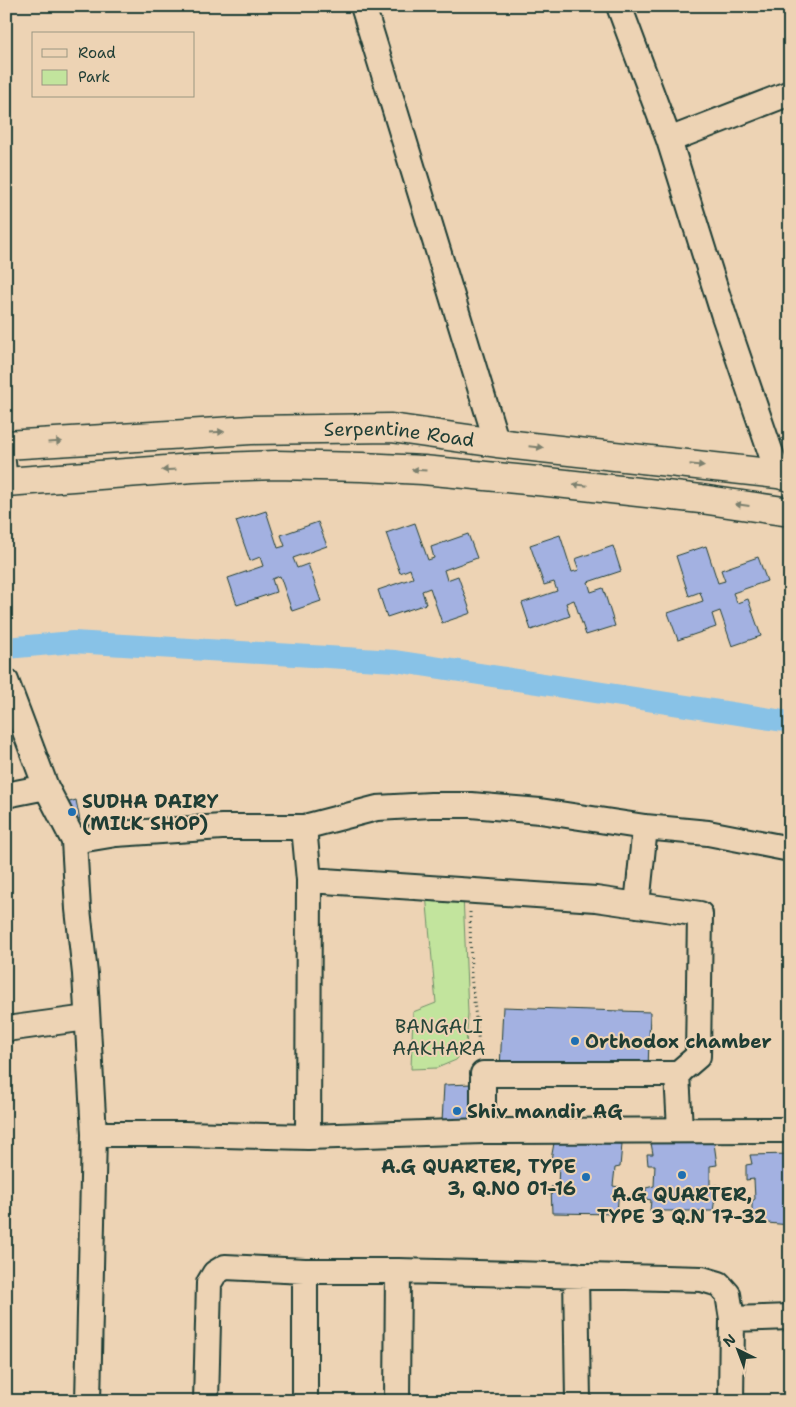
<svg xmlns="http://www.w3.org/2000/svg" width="796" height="1407" font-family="'Shantell Sans',sans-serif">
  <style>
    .green { fill: #c2e49d; stroke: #709068 }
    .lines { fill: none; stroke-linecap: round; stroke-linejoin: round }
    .canal { stroke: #88c2e7; stroke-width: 22 }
    .building { fill: #a3b1e1; stroke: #1f3d34 }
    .lane-casing { stroke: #1f3d34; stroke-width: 16 }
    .street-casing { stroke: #1f3d34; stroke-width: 28 }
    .secondary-casing { stroke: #1f3d34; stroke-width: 31 }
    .path { stroke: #1f3d34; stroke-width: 3; stroke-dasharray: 1 4; stroke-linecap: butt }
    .lane { stroke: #edd3b4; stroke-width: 12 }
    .street { stroke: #edd3b4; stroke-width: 24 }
    .secondary { stroke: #edd3b4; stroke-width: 28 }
    .oneway { fill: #7c806e }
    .poi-dot { fill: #1f6fb2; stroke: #edd3b4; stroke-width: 2 }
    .labels { text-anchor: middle; stroke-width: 4; stroke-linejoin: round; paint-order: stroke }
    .street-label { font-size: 19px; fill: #1f3d34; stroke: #edd3b4 }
    .poi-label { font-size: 19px; font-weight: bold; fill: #1f3d34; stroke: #edd3b4; text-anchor: start }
    .park-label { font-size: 19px; fill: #274539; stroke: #edd3b4 }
  </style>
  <rect width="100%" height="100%" fill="#edd3b4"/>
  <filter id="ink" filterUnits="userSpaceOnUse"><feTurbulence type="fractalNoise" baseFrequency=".02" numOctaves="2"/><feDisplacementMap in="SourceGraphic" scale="10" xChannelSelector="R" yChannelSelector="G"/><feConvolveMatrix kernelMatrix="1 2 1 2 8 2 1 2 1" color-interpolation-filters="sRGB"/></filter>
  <g filter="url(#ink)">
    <path class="green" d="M426 894H463L468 1013 466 1049 456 1060 437 1068 411 1069 413 1012 436 1003Z"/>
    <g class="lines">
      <path class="canal" d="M6 648 73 642 395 661 790 722"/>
    </g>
    <path class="building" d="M266 511 278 548 285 546 281 535 318 522 327 546 293 558 297 568 308 564 321 601 292 611 280 576 272 579 276 592 237 605 228 578 263 566 260 557 250 561 236 521Z
      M415 523 428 560 434 558 431 547 468 534 477 558 444 570 447 580 458 576 471 613 442 623 430 588 422 591 426 604 387 617 378 590 413 578 410 569 400 573 386 533Z
      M560 535 572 572 579 570 575 559 613 546 621 571 588 582 591 592 603 588 615 626 586 635 574 600 566 603 570 616 531 630 522 603 557 591 554 582 544 585 530 545Z
      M706 546 718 583 725 581 721 570 758 557 767 581 733 593 737 603 748 599 761 636 732 646 720 611 712 614 716 627 678 640 668 613 703 601 700 592 689 596 676 556Z
      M76 800 80 821 67 822 63 804Z
      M503 1007 650 1012 648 1069H500Z
      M472 1084 470 1123 442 1122 444 1085Z
      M554 1143 622 1144 620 1167 615 1168 613 1186 619 1187 617 1214 552 1213 551 1187 558 1186 559 1165H550Z
      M651 1143H714L717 1165 710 1166V1186L717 1185 713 1211H650L651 1200 646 1199V1188L654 1186 655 1165H648L647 1154H653Z
      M790 1154V1225L756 1222 752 1216V1201L755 1199 754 1179 746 1180V1165L752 1164 750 1155Z"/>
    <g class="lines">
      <defs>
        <path id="lane" d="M7 444 11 481"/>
        <path id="street" d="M363 6 497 443
          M619 6 669 140 723 313 778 474
          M669 140 790 93
          M6 681 46 787 74 841 78 909 85 974 94 1134 88 1401
          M6 795 46 787
          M304 827 309 880 308 1137
          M74 841 116 834 222 827H304L377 808 431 805H471L540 811 645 827 708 833 790 849
          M309 880 596 899 700 914 698 1056 677 1074H483
          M637 905 645 827
          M6 1029 87 1018
          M677 1074 680 1129
          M483 1131V1078
          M94 1134H184L308 1137 483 1131 790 1130
          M576 1275 578 1401
          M732 1319 790 1317
          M206 1401 209 1283 215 1273 225 1267 305 1271H398L702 1279 719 1284 728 1294 732 1319 731 1401
          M305 1401V1271
          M397 1401 398 1271"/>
        <g id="secondary">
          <path id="s1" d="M6 445 251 430 391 428 497 443 778 474 790 477"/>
          <path d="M6 482 193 468 276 465 362 467 423 470 548 482 701 499 790 512"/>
        </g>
      </defs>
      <use href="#lane" class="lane-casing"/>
      <use href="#street" class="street-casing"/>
      <use href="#secondary" class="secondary-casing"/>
      <path class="path" d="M470 912 471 976 480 1053"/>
      <use href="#lane" class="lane"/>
      <use href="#street" class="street"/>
      <use href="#secondary" class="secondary"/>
    </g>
    <defs><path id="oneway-solid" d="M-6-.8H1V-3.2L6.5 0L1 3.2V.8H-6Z" transform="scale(1.25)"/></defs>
    <g class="oneway">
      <use href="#oneway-solid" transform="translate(217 432) rotate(-3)"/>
      <use href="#oneway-solid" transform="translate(55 442) rotate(-4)"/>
      <use href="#oneway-solid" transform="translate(536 447) rotate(6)"/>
      <use href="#oneway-solid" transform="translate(697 465) rotate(6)"/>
      <use href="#oneway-solid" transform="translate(169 470) rotate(176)"/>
      <use href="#oneway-solid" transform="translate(419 470) rotate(-177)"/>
      <use href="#oneway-solid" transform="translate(580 485) rotate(-174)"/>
      <use href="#oneway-solid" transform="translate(742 505) rotate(-173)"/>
    </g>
  </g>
  <g class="poi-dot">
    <circle cx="72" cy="812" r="5"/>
    <circle cx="575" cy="1041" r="5"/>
    <circle cx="457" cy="1111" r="5"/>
    <circle cx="682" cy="1175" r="5"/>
    <circle cx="586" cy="1177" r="5"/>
  </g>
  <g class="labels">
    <g class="street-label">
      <text dy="7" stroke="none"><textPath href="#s1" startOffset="394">Serpentine Road</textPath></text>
    </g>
    <g class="poi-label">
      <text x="82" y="808">SUDHA DAIRY<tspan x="82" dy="22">(MILK SHOP)</tspan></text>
      <text x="585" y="1048">Orthodox chamber</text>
      <text x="467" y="1118">Shiv mandir AG</text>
      <text x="576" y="1173" text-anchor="end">A.G QUARTER, TYPE<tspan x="576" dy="22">3, Q.NO 01-16</tspan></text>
      <text x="682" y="1201" text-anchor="middle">A.G QUARTER,<tspan x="682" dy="22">TYPE 3 Q.N 17-32</tspan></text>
    </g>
    <g class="park-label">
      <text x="439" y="1033">BANGALI<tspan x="439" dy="22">AAKHARA</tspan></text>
    </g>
  </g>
  <rect width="796" height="1407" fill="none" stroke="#edd3b4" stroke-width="25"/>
  <rect x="12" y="12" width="771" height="1382" fill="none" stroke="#1f3d34" stroke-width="2" filter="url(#ink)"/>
  <rect x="32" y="32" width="162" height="65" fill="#edd3b4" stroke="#9b9781"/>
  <rect x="42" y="49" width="25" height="8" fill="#edd3b4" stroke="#9b9781"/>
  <text x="78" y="58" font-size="15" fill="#1f3d34">Road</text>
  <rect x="42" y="70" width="25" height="15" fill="#c2e49d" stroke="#9b9781"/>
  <text x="78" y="82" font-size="15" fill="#1f3d34">Park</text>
  <g transform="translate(738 1350) rotate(318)" stroke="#edd3b4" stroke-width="4" paint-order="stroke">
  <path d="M0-4L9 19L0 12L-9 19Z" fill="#1f3d34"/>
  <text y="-8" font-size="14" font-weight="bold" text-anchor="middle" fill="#1f3d34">N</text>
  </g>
</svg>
